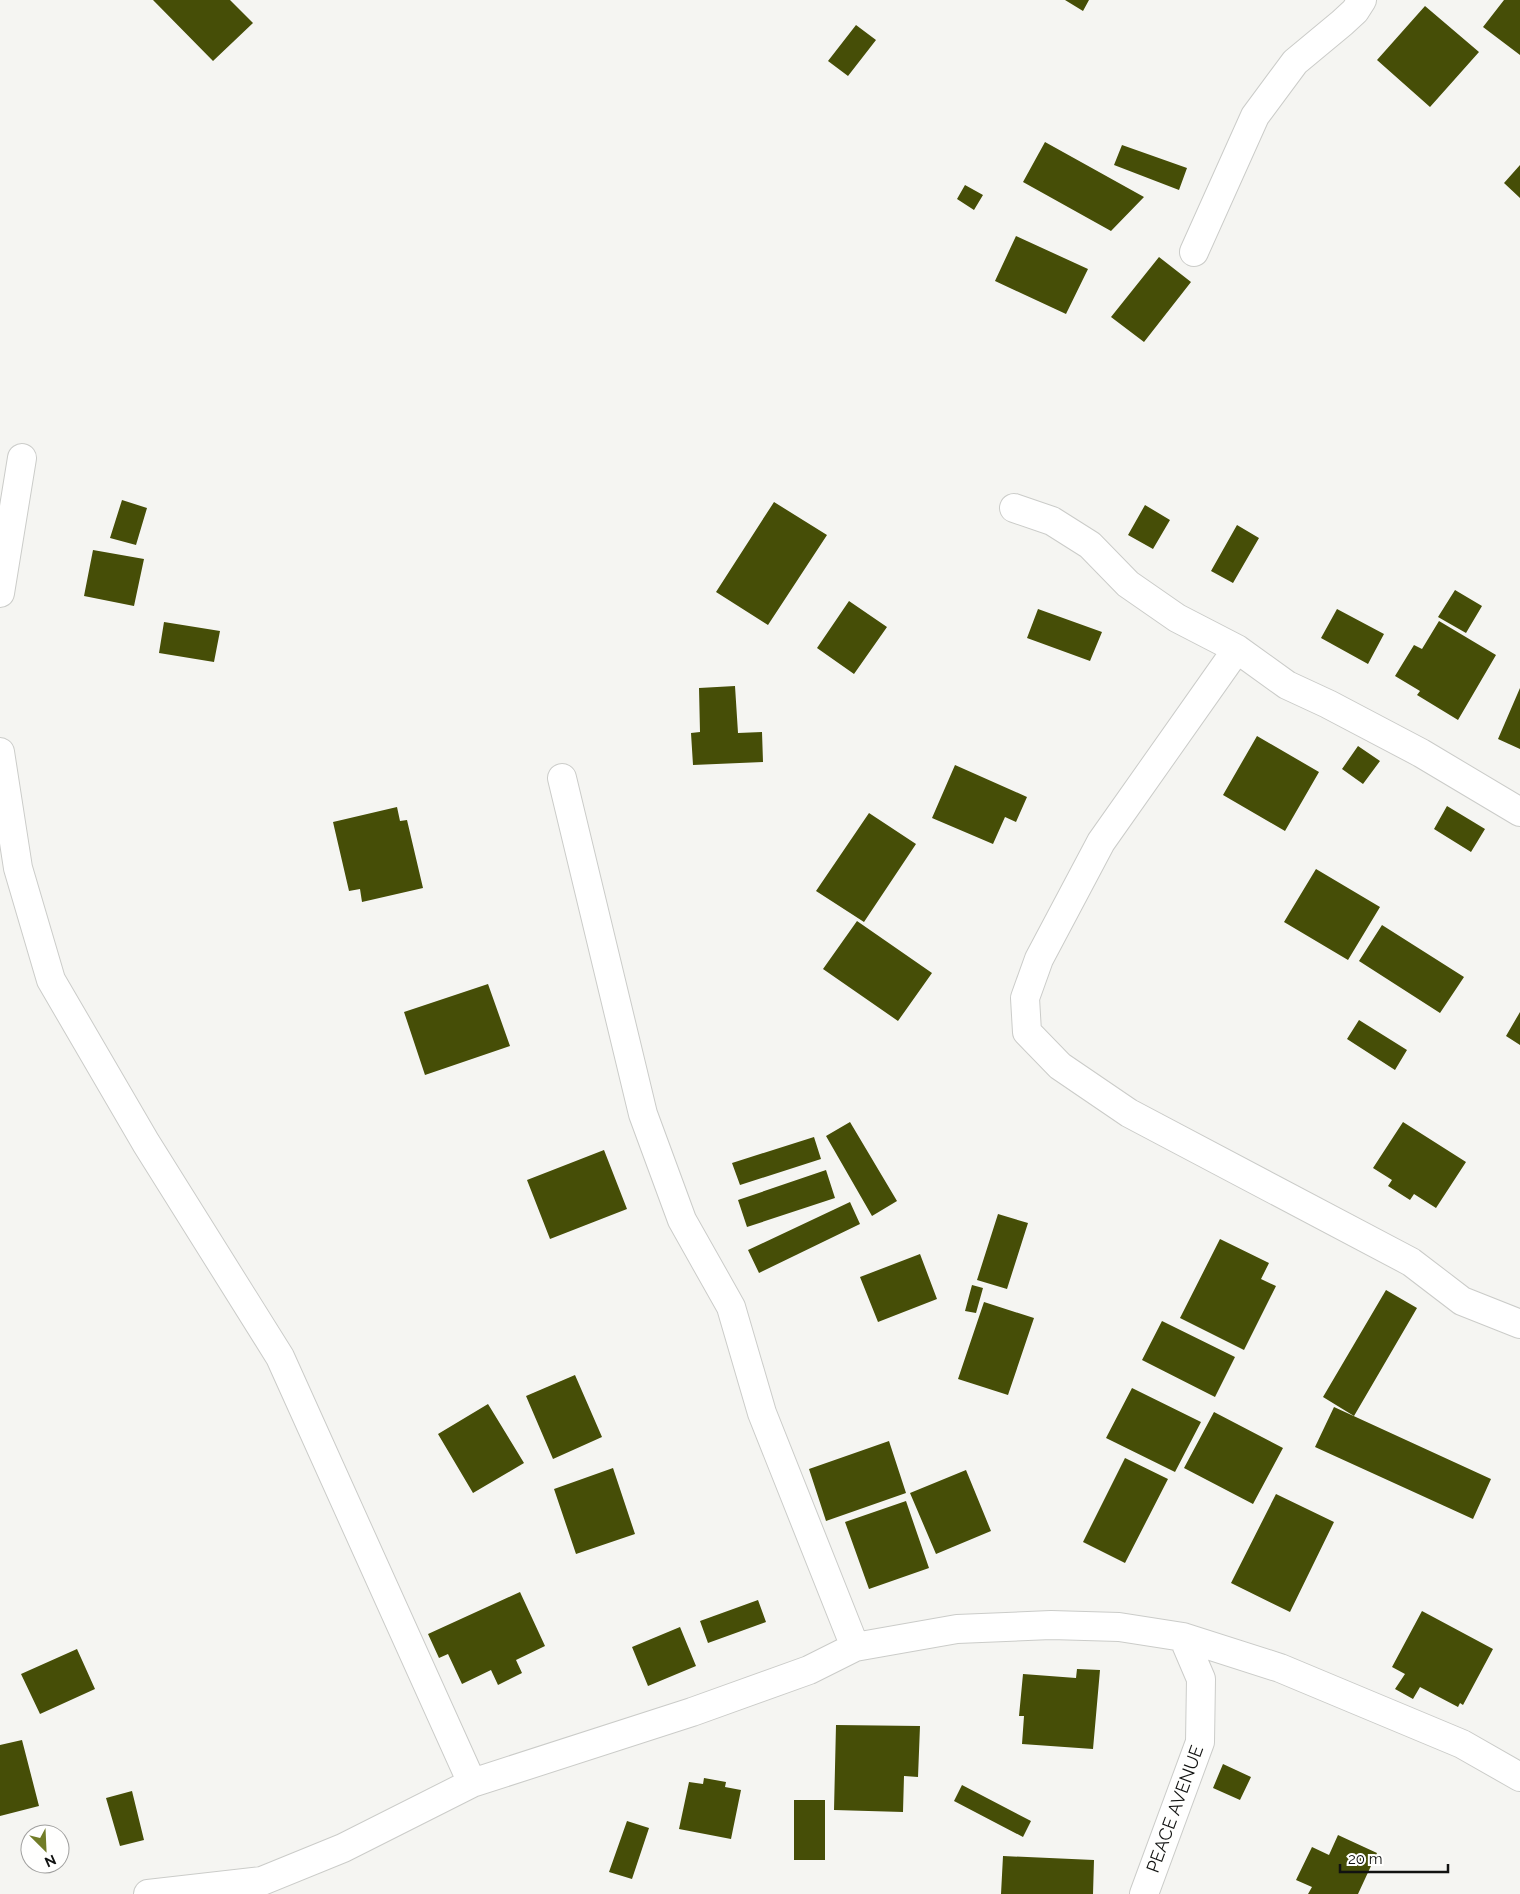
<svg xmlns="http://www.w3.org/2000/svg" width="1520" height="1894" font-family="Raleway,sans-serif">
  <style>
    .building { fill: #464e07 }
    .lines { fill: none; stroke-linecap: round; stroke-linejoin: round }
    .minor-casing { stroke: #cbccc9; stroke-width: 30 }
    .minor { stroke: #fff; stroke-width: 28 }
    .labels { text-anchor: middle; stroke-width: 5; stroke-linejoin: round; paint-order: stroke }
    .street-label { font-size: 18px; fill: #111211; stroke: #fffffe }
  </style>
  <rect width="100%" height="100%" fill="#f5f5f2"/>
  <path class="building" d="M153 0H230L253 23 213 61Z
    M1065 0H1089L1083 11Z
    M1504 0H1520V55L1483 27Z
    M1425 6 1479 52 1430 107 1377 60Z
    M856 25 876 40 848 76 828 61Z
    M1045 142 1144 197 1111 231 1023 182Z
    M1122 145 1187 168 1179 190 1114 165Z
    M1520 165V198L1504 183Z
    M965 185 983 195 974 210 957 199Z
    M1016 236 1088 269 1066 314 995 281Z
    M1159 257 1191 282 1144 342 1111 317Z
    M122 500 147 508 136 545 110 538Z
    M774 502 827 535 768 625 716 592Z
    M1145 505 1170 520 1153 549 1128 535Z
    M1237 525 1259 538 1233 583 1211 571Z
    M93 550 144 559 134 606 84 596Z
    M1455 590 1482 606 1466 633 1438 617Z
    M849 601 887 627 854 674 817 648Z
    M1038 609 1102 632 1090 661 1027 638Z
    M1337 609 1384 634 1368 664 1321 638Z
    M1439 621 1496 655 1458 720 1417 695 1420 691 1395 676 1414 645 1422 649Z
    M164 622 220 631 214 662 159 653Z
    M735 686 738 733 762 732 763 762 693 765 691 733 700 732 699 688Z
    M1520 688V749L1498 739Z
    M1257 736 1319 772 1285 831 1223 795Z
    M1358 746 1380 761 1363 784 1342 769Z
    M955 765 1027 797 1016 822 1005 817 993 844 932 818Z
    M1447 806 1485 829 1471 852 1434 829Z
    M397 807 400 821 407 820 423 888 362 902 360 889 349 891 333 822Z
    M869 813 916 844 864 922 816 891Z
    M1316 869 1380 907 1348 960 1284 922Z
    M857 921 932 973 898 1021 823 969Z
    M1382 925 1464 977 1440 1013 1359 961Z
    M488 984 510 1046 425 1075 404 1012Z
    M1520 1012V1045L1506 1036Z
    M1359 1020 1407 1050 1395 1070 1347 1039Z
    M850 1122 897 1201 872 1216 826 1136Z
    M1403 1122 1466 1162 1436 1208 1414 1194 1410 1200 1388 1186 1392 1180 1373 1168Z
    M814 1137 821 1159 740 1185 732 1163Z
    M604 1150 627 1209 550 1239 527 1180Z
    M826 1170 835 1198 747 1227 738 1200Z
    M850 1202 860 1224 759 1273 748 1250Z
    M998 1214 1028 1223 1007 1289 977 1280Z
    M1220 1239 1269 1263 1261 1279 1276 1286 1244 1350 1180 1318Z
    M920 1254 937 1299 878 1322 860 1277Z
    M972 1285 983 1288 976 1313 965 1311Z
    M1386 1290 1417 1308 1354 1416 1323 1397Z
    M984 1302 1034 1318 1008 1395 958 1379Z
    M1162 1321 1235 1357 1215 1397 1142 1360Z
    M575 1375 602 1437 553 1459 526 1396Z
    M1132 1388 1201 1422 1175 1472 1106 1438Z
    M488 1404 524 1463 473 1493 438 1434Z
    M1334 1407 1491 1479 1473 1519 1315 1447Z
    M1214 1412 1283 1448 1253 1504 1184 1468Z
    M889 1441 906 1493 826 1521 809 1469Z
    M1125 1458 1168 1479 1125 1563 1083 1542Z
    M613 1468 635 1534 576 1554 554 1489Z
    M966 1470 991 1531 936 1554 910 1493Z
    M1276 1494 1334 1522 1290 1612 1231 1583Z
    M906 1501 929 1568 869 1589 845 1522Z
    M520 1592 545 1646 516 1660 522 1673 498 1685 491 1670 462 1684 448 1654 439 1658 428 1634Z
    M758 1600 766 1622 708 1643 700 1621Z
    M1422 1611 1493 1649 1463 1705 1460 1703 1458 1707 1420 1687 1413 1699 1395 1689 1405 1674 1392 1667Z
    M680 1627 696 1666 648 1686 632 1647Z
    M77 1649 95 1689 40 1714 21 1674Z
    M1077 1669 1100 1670 1093 1749 1022 1744 1024 1716H1019L1023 1674 1076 1678Z
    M836 1725 920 1726 918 1777 904 1776 903 1812 834 1810Z
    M22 1740 39 1806 0 1816V1745Z
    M1223 1764 1251 1777 1240 1800 1213 1788Z
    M704 1778 726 1782 725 1787 741 1790 731 1839 679 1829 689 1782 703 1784Z
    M962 1785 1031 1821 1023 1837 954 1801Z
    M132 1791 144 1840 120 1846 106 1798Z
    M794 1800H825V1860H794Z
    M627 1821 649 1828 632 1879 609 1872Z
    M1338 1835 1377 1853 1358 1894H1308L1312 1887 1296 1880 1312 1847 1329 1855Z
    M1003 1856 1094 1860 1093 1894H1001Z"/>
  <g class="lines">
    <defs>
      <path id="minor" d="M1194 252 1255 116 1295 62 1342 23 1355 11 1362 0
        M1014 508 1052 521 1090 545 1128 584 1177 618 1237 649 1287 685 1328 704 1421 753 1520 812
        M0 593 22 458
        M1237 649 1101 842 1039 959 1025 998 1027 1032 1060 1066 1129 1113 1411 1262 1462 1301 1520 1324
        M0 752 18 868 51 980 146 1143 280 1357 472 1783
        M562 778 643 1114 682 1220 731 1307 762 1413 855 1647
        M148 1894 262 1881 343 1848 472 1783 692 1712 809 1670 855 1647 957 1629 1051 1625 1119 1627 1183 1637 1280 1668 1462 1744 1520 1777
        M1144 1894 1200 1742 1201 1679 1183 1637"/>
    </defs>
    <use href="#minor" class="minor-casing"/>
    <use href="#minor" class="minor"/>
  </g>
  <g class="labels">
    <g class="street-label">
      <text transform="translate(1175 1809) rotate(-70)" y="6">PEACE AVENUE</text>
    </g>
  </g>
  <g transform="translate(45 1849) rotate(156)"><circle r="24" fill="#fffffe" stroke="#a0a09f"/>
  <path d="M0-4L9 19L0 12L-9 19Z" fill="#717c27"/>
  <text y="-8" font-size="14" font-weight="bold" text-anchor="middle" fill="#111211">N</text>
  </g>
  <path d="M1340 1864v8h108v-8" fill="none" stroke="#111211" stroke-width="2.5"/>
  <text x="1348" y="1864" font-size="15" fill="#111211" stroke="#fffffe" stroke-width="4" paint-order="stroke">20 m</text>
</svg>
